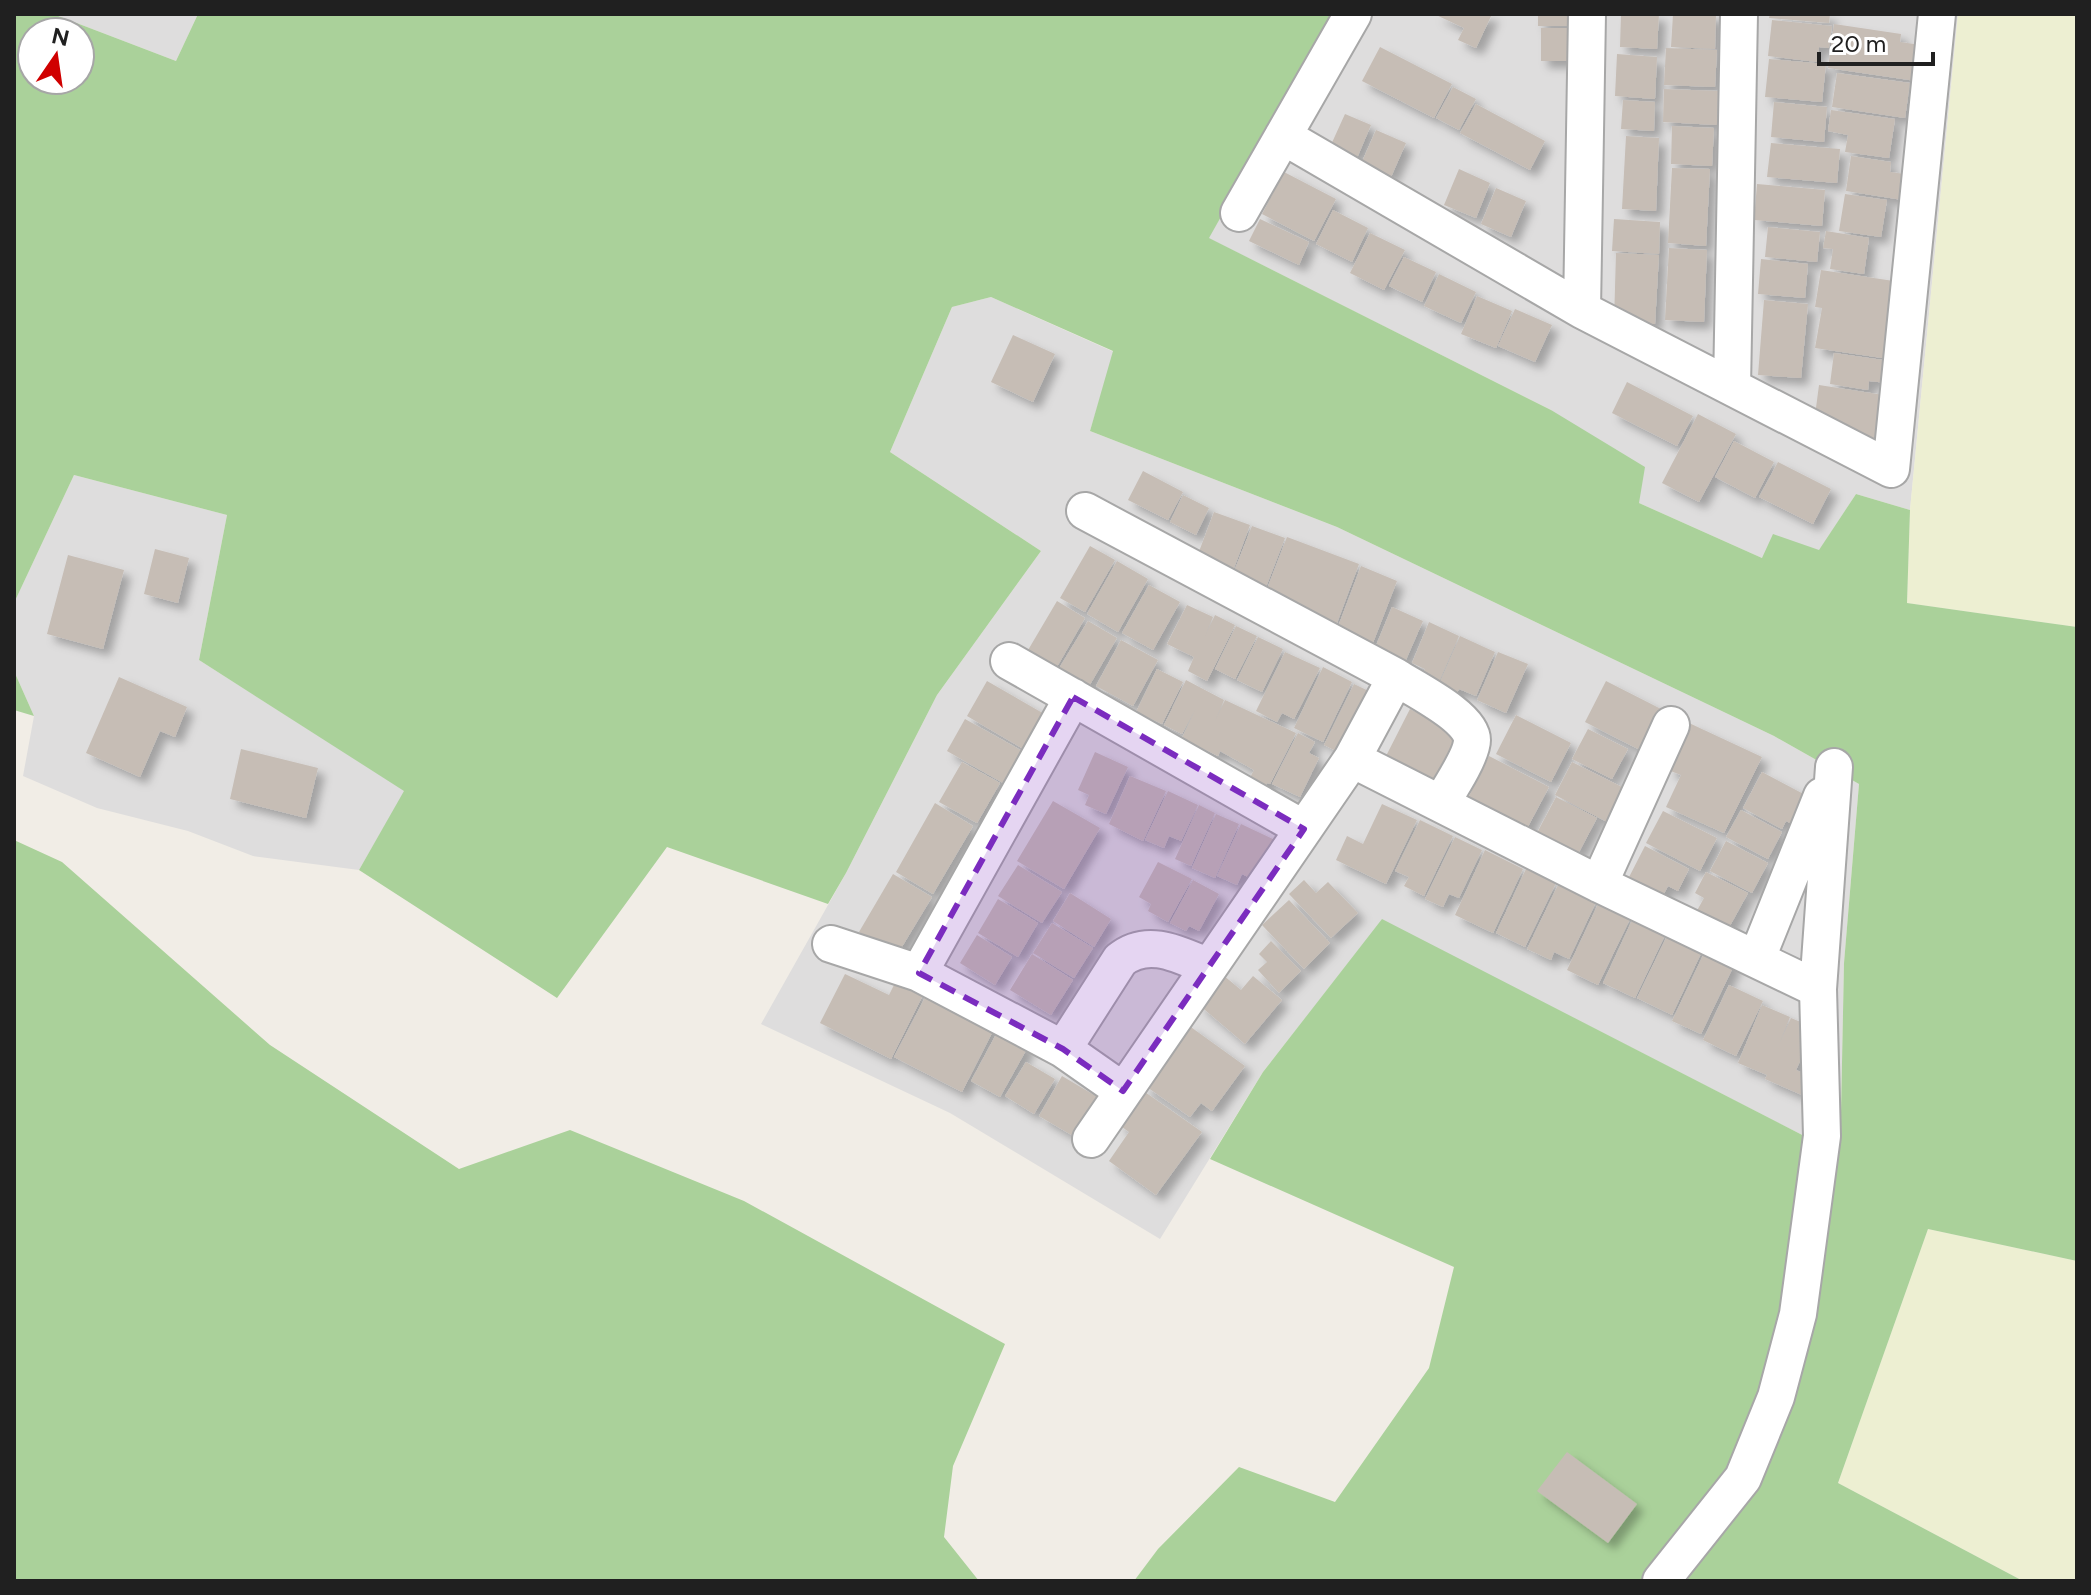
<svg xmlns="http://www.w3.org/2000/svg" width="2091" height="1595" font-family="Figtree,sans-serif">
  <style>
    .residential { fill: #dedddd }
    .farmland { fill: #edefd2 }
    .forest { fill: #aad19a; fill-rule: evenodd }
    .building { fill: #c6bdb5; filter: url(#shadow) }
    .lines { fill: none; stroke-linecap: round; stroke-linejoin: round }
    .minor-casing { stroke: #a7a7a7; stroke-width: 40 }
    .minor { stroke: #fff; stroke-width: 36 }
    .marked { fill: #7b2cbf; fill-opacity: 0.2; stroke: #7b2cbf; stroke-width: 6; stroke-dasharray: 16 10; stroke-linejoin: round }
  </style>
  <defs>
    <filter id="shadow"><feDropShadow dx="7" dy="7" stdDeviation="4" flood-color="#0004"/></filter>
  </defs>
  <rect width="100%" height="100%" fill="#f1ede6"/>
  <path class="residential" d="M53 14H198L176 61Z
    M1335 14H1958L1910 510 1856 494 1819 551 1762 558 1639 503 1551 410 1208 238Z
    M991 297 1114 352 1090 431 1337 527 1774 736 1859 784 1844 963 1841 1112 1810 1139 1382 920 1263 1072 1160 1239 950 1113 761 1024 846 873 937 695 1041 551 890 452 952 307Z
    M74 475 227 515 199 660 405 791 359 870 253 856 188 831 97 808 23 776 34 716 14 671V603Z"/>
  <path class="farmland" d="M1958 14H2077V627L1907 603 1910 510Z
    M1928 1229 2077 1261V1581H2023L1838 1483Z"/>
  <path class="forest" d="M14 14H53L176 61 198 14H1335L1209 238 1551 410 1645 467 1639 503 1762 558 1773 534 1819 550 1856 494 1910 510 1907 603 2077 627V1261L1928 1229 1838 1483 2023 1581H1134L1158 1549 1239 1467 1335 1502 1429 1368 1454 1267 1210 1159 1263 1072 1382 919 1810 1139 1841 1112 1844 963 1859 784 1774 736 1337 527 1090 431 1113 351 991 297 952 307 890 452 1041 551 937 695 846 873 828 904 667 847 557 998 359 870 404 791 199 660 227 515 74 475 14 603ZM32 32H80V80H32Z
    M14 671 34 716 14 710Z
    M14 840 62 862 270 1045 459 1169 570 1130 744 1201 1005 1344 953 1466 944 1537 979 1581H14Z"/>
  <path class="building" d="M1434 14H1492L1476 48 1458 40 1464 28Z
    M1538 14H1578V26H1538Z
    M1621 14H1659L1657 49 1620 47Z
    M1673 14H1716L1715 49 1671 47Z
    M1770 14H1830L1829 23 1769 18Z
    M1772 20 1832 26 1829 48 1819 47 1817 62 1768 56Z
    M1834 24 1901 34 1900 42 1928 46 1923 82 1828 68Z
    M1541 28H1576V61H1541Z
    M1380 47 1452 84 1434 118 1362 81Z
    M1666 48 1717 50 1715 87 1664 85Z
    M1617 54 1657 57 1655 99 1615 96Z
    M1769 59 1826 64 1822 102 1765 97Z
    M1837 73 1910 83 1905 118 1832 107Z
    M1453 87 1476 99 1459 130 1436 118Z
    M1664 89 1718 91 1717 125 1663 122Z
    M1623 100 1655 102 1654 131 1621 129Z
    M1774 102 1827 107 1824 142 1771 137Z
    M1476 104 1545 141 1530 170 1460 133Z
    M1831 110 1895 119 1889 158 1845 152 1848 135 1828 131Z
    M1345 114 1371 125 1357 158 1330 147Z
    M1672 126 1714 128 1712 166 1671 164Z
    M1376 130 1406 143 1391 177 1361 164Z
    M1626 136 1659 138 1656 211 1622 209Z
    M1771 143 1840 149 1837 183 1767 177Z
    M1851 156 1891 162 1890 172 1912 175 1909 201 1846 191Z
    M1672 168 1710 169 1706 246 1668 243Z
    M1459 169 1490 183 1476 218 1444 205Z
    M1284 172 1336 199 1314 241 1262 214Z
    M1757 184 1825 190 1822 226 1754 220Z
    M1496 188 1526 201 1511 237 1481 224Z
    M1845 194 1887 200 1881 237 1839 231Z
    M1333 210 1368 228 1352 262 1316 244Z
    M1260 219 1309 242 1299 265 1249 241Z
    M1614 219 1660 222 1659 254 1612 251Z
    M1768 227 1820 232 1817 262 1765 257Z
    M1826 231 1869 238 1864 274 1830 269 1833 249 1823 248Z
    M1370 233 1405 250 1384 290 1350 273Z
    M1669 248 1707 250 1704 322 1665 320Z
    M1616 253 1659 255 1655 324 1614 322Z
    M1404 257 1436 272 1422 302 1389 286Z
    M1761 259 1808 264 1805 298 1758 294Z
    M1821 270 1900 282 1889 359 1815 348 1822 308 1815 307Z
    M1439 274 1476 292 1461 323 1424 306Z
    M1477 296 1512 311 1496 348 1461 334Z
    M1764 300 1808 304 1801 378 1758 375Z
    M1515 309 1552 325 1535 362 1498 346Z
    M1013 335 1055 354 1033 402 991 382Z
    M1834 353 1890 361 1887 383 1869 381 1868 390 1830 384Z
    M1627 382 1693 416 1677 446 1612 413Z
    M1819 385 1890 396 1882 452 1855 448 1857 429 1814 423Z
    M1698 414 1736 434 1699 502 1662 483Z
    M1734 441 1774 462 1755 498 1715 477Z
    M1778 462 1831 489 1813 524 1759 497Z
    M1143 471 1183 492 1168 520 1128 500Z
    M1183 495 1209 508 1196 535 1170 522Z
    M1214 512 1250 525 1231 576 1195 562Z
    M1252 526 1285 538 1266 587 1233 574Z
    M1287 537 1359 564 1337 623 1322 618 1278 610 1284 596 1267 589Z
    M1090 546 1115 560 1085 612 1060 598Z
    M155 549 189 558 178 603 144 594Z
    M68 555 124 570 103 649 47 634Z
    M1117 561 1148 579 1118 632 1087 614Z
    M1361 566 1397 581 1369 653 1333 640Z
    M1149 585 1180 602 1153 650 1122 633Z
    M1057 601 1085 618 1050 679 1021 662Z
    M1187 605 1213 617 1205 636 1215 615 1235 625 1207 681 1188 671 1194 657 1167 644Z
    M1392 607 1423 621 1405 662 1375 648Z
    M1088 621 1117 638 1088 688 1058 670Z
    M1429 622 1459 636 1438 684 1421 677 1425 669 1412 663Z
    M1236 626 1257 636 1235 679 1215 669Z
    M1460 636 1495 652 1476 696 1459 689 1454 699 1436 691Z
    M1258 637 1283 649 1262 692 1237 680Z
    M1121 640 1158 660 1133 706 1096 686Z
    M1285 652 1320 668 1294 719 1282 713 1277 722 1256 711Z
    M1498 652 1528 664 1506 713 1477 700Z
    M1323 667 1352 682 1323 742 1294 728Z
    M1157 669 1183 682 1162 724 1136 712Z
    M119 677 187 707 175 737 160 731 140 777 86 753Z
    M1186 680 1224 700 1215 721 1225 700 1296 733 1270 784 1267 783 1261 795 1245 787 1254 770 1220 751 1218 756 1182 738 1195 710 1182 734 1164 725Z
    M987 681 1053 719 1032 754 967 716Z
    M1606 681 1661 709 1640 750 1585 722Z
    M1354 684 1381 697 1350 758 1324 745Z
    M1410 709 1465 737 1441 784 1386 756Z
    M1516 715 1571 743 1551 782 1496 754Z
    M965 719 1031 756 1012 788 947 751Z
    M1689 723 1762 757 1724 833 1666 807 1681 775 1668 770Z
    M1588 729 1628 749 1612 779 1572 759Z
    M1298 733 1315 742 1309 753 1319 758 1300 797 1272 784Z
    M241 749 318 768 306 818 230 799Z
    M1095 752 1128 767 1106 814 1085 805 1089 795 1078 790Z
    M1489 756 1549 787 1523 836 1464 806Z
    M962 762 1000 783 977 823 939 802Z
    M1572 762 1632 792 1615 826 1555 795Z
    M1762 772 1811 798 1796 826 1786 821 1782 829 1743 808Z
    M1130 776 1166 791 1143 841 1109 824Z
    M1168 791 1198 805 1181 841 1169 836 1164 848 1145 840Z
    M1556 797 1597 818 1578 854 1537 833Z
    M1053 801 1100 828 1064 889 1017 861Z
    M935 803 973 826 933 894 896 872Z
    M1382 804 1417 820 1386 884 1336 860 1347 836 1363 844Z
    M1199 805 1215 813 1191 866 1175 859Z
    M1741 810 1782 832 1768 859 1726 837Z
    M1663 811 1717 838 1700 871 1646 843Z
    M1216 814 1239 824 1215 878 1192 868Z
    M1420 820 1453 836 1424 896 1404 886 1409 877 1395 871Z
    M1241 824 1275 840 1256 881 1242 874 1237 885 1217 876Z
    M1455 837 1482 850 1459 898 1449 894 1443 907 1425 899Z
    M1726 841 1768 863 1752 893 1710 871Z
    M1645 846 1689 869 1678 891 1668 886 1660 901 1626 883Z
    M1485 850 1523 869 1493 933 1455 915Z
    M1158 862 1192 879 1168 922 1148 911 1151 904 1139 897Z
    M1018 865 1062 892 1042 923 998 896Z
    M1526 869 1556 883 1525 947 1496 933Z
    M1706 872 1748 893 1726 933 1694 916 1704 898 1695 893Z
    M893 874 932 897 897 955 859 932Z
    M1193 880 1219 894 1199 931 1189 926 1186 931 1170 923Z
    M1304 880 1316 893 1328 882 1358 913 1331 938 1289 894Z
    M1559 883 1597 900 1569 959 1554 952 1551 960 1527 949Z
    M1070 893 1111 919 1094 947 1053 921Z
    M998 899 1038 923 1018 957 978 933Z
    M1289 900 1330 943 1304 969 1262 925Z
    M1600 900 1632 915 1598 985 1567 970Z
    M1634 916 1667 931 1635 998 1603 983Z
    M1052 923 1093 948 1074 978 1033 953Z
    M1670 930 1704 947 1672 1015 1637 998Z
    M977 935 1012 957 995 985 960 963Z
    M1271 941 1301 971 1279 993 1258 970 1267 962 1259 954Z
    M1707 947 1736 961 1701 1034 1672 1021Z
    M1032 954 1073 980 1051 1015 1010 990Z
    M845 974 889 995 897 979 924 993 891 1059 820 1023Z
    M1223 975 1241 990 1253 976 1282 1000 1245 1044 1198 1004Z
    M1729 985 1763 1001 1736 1056 1703 1040Z
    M929 990 996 1025 962 1092 894 1057Z
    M1762 1005 1790 1017 1779 1044 1791 1018 1815 1028 1796 1070 1810 1076 1802 1095 1765 1079 1767 1075 1738 1063Z
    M1188 1025 1245 1066 1212 1111 1201 1103 1190 1117 1144 1085Z
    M999 1029 1029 1045 1000 1097 971 1081Z
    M1026 1062 1055 1079 1034 1114 1005 1096Z
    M1062 1076 1099 1098 1075 1137 1039 1116Z
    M1142 1090 1202 1132 1156 1195 1109 1161 1129 1132 1118 1124Z
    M1567 1452 1637 1504 1608 1543 1537 1491Z"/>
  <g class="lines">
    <defs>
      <path id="minor" d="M1283 136 1582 310 1587 14
        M1239 213 1353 14
        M1582 310 1891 469 1937 14
        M1732 387 1739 14
        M1085 511 1396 677 1352 759 1091 1139
        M1009 661 1304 829
        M1396 677C1414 689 1472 717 1472 740 1472 755 1449 790 1441 803
        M1352 759 1599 884 1818 989
        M1599 884 1671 725
        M831 944 919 973 1063 1049 1123 1091
        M1757 958 1822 796
        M919 973 1073 697
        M1063 1049 1120 960C1148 937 1180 955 1209 967
        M1661 1581 1743 1478 1776 1397 1798 1314 1822 1136 1818 989 1834 767"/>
    </defs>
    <use href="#minor" class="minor-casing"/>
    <use href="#minor" class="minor"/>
  </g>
  <path class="marked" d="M1073 697 1304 829 1123 1091 1063 1049 919 973Z"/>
  <rect width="2091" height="1595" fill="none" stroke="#202020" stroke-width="32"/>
  <g transform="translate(56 56) rotate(13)"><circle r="38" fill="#ffffff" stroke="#a6a6a6" stroke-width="2"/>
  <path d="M0-6L14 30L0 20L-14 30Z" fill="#d00000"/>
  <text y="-12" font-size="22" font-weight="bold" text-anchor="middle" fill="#202020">N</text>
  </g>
  <path d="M1819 52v12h114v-12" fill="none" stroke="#202020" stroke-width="4"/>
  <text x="1831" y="52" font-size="24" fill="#202020" stroke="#ffffff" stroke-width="6" paint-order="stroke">20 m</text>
</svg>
